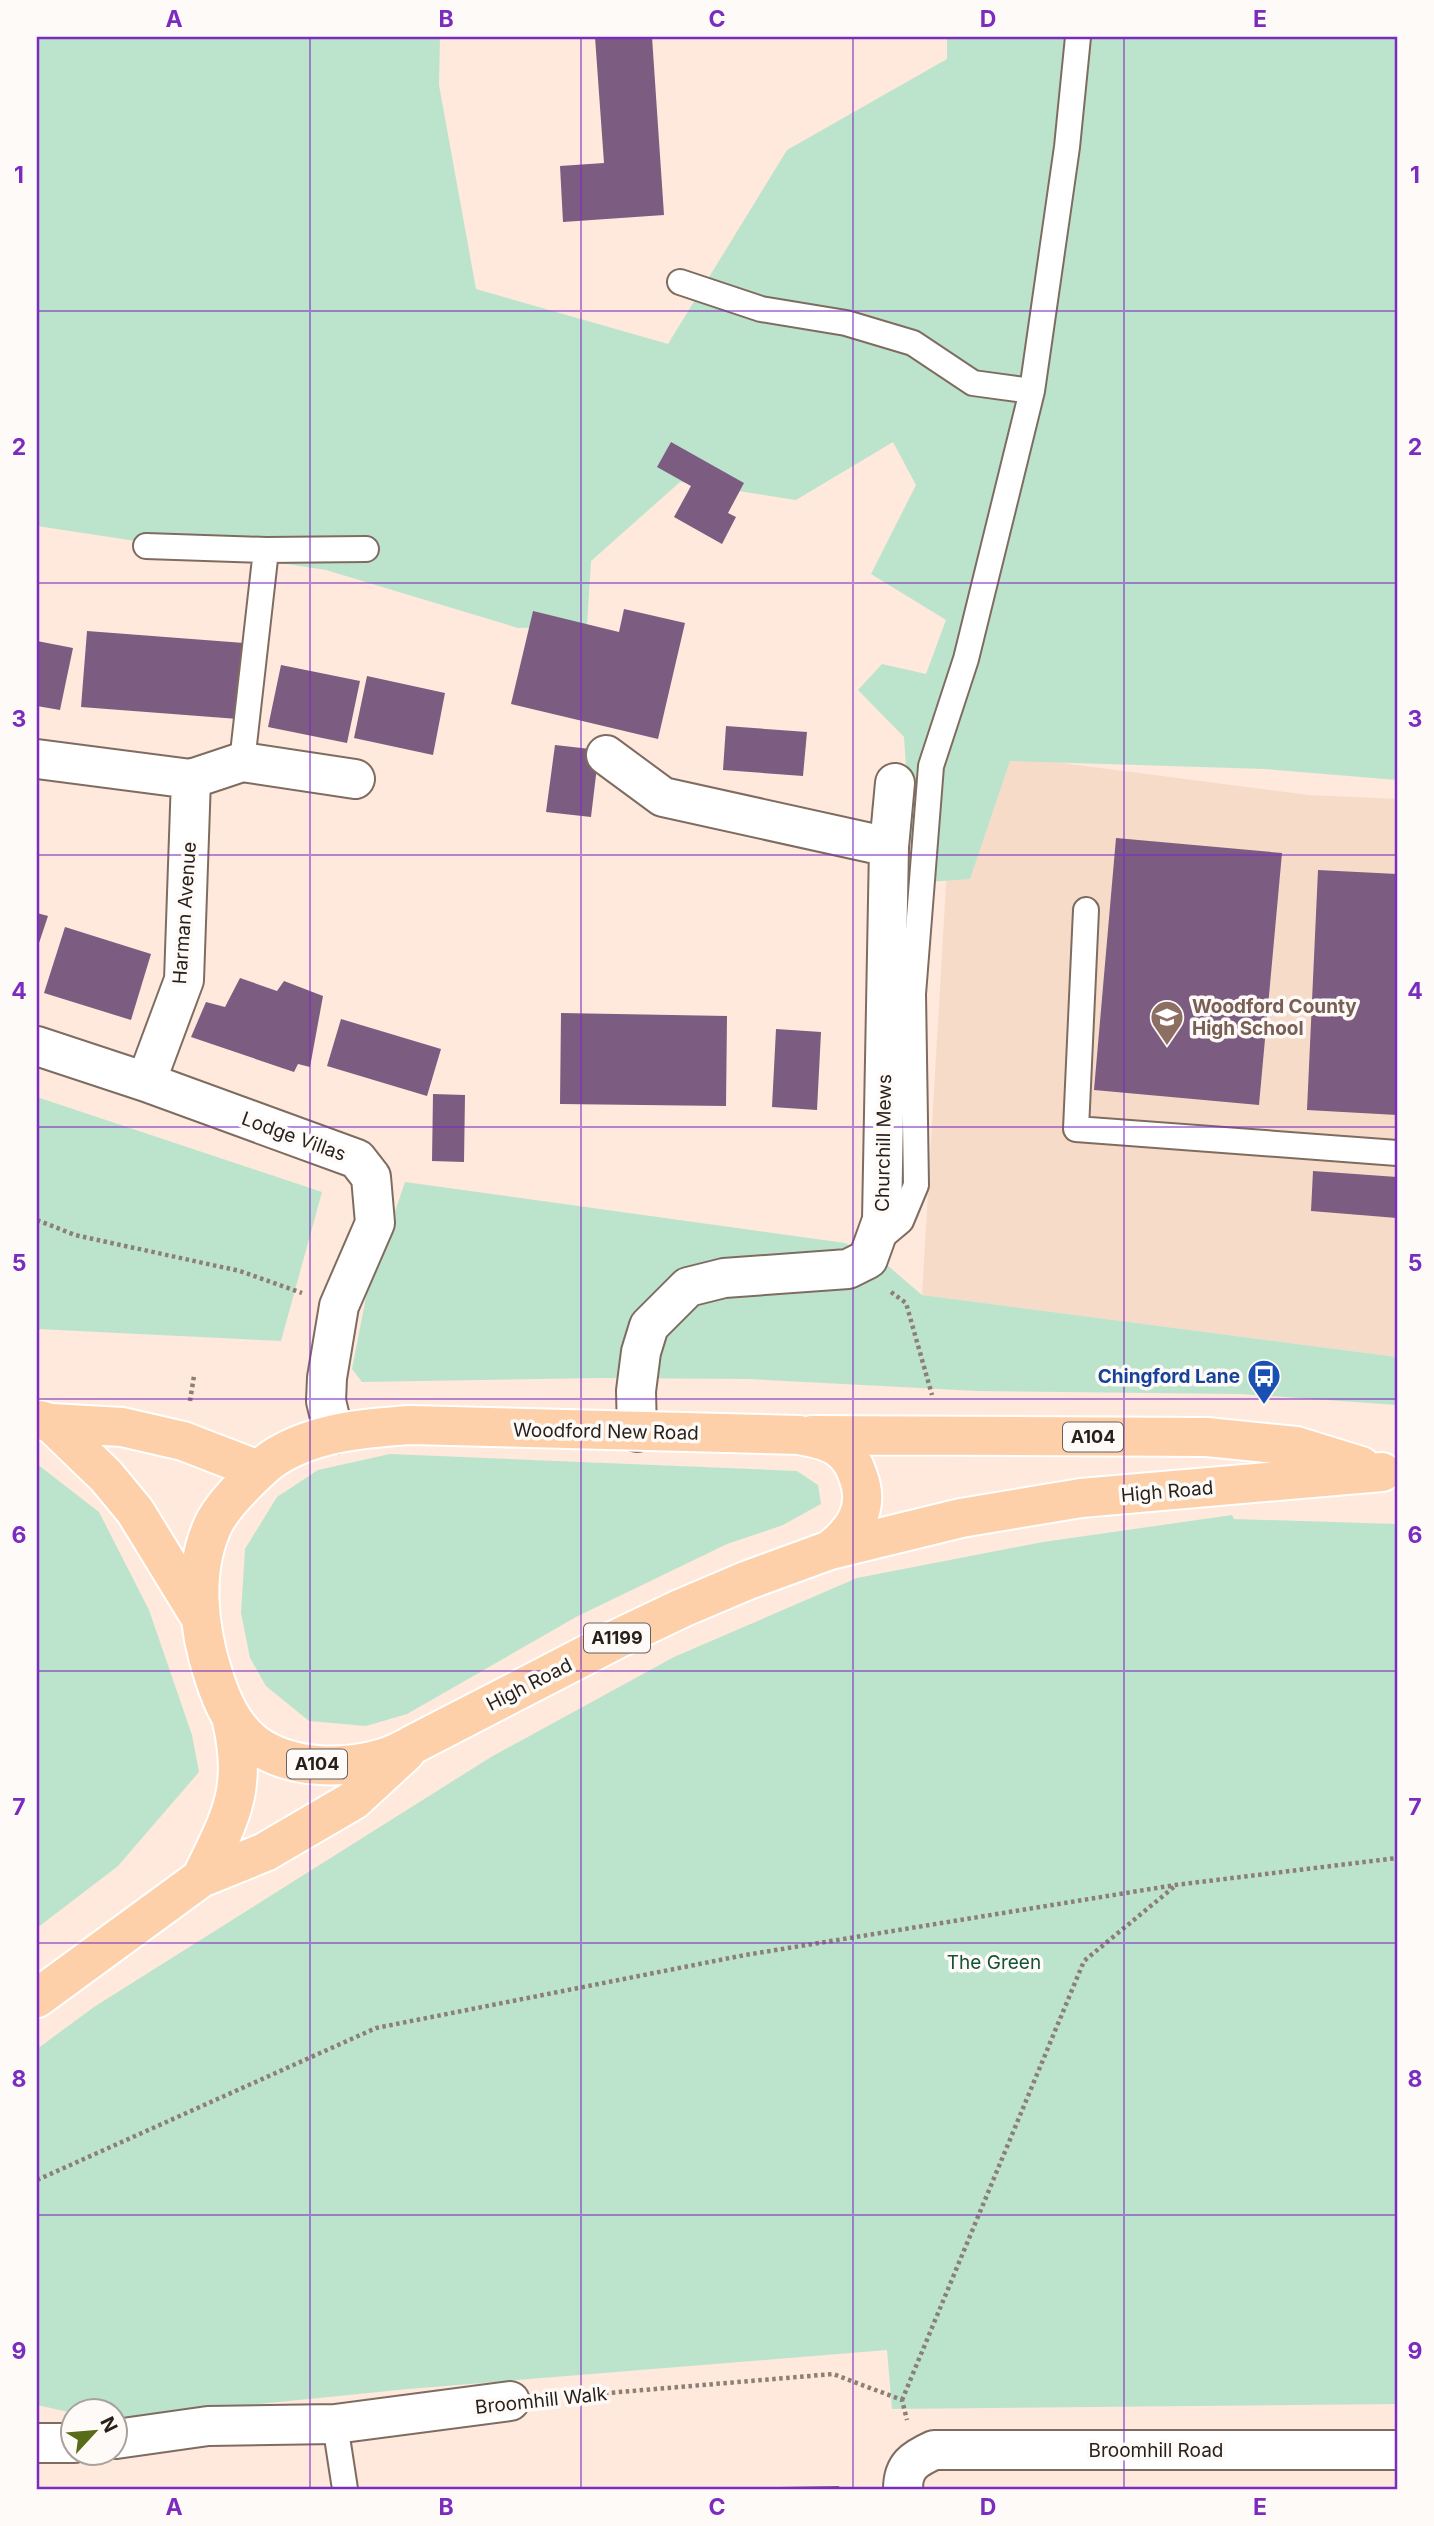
<svg xmlns="http://www.w3.org/2000/svg" width="1434" height="2526" font-family="Inter,sans-serif">
  <style>
    .built { fill: #f7dbc9 }
    .green { fill: #bce4cd }
    .building { fill: #7c5c81 }
    .lines { fill: none; stroke-linecap: round; stroke-linejoin: round }
    .service-casing { stroke: #7f6c60; stroke-width: 28 }
    .minor-casing { stroke: #7f6c60; stroke-width: 42 }
    .primary-casing { stroke: #fff; stroke-width: 42 }
    .path { stroke: #8d7f76; stroke-width: 4.5; stroke-dasharray: 3.5 3.5; stroke-linecap: butt }
    .service { stroke: #fff; stroke-width: 24 }
    .minor { stroke: #fff; stroke-width: 38 }
    .primary { stroke: #fdd0aa; stroke-width: 38 }
    .grid { fill: none; stroke: #7b2cbf; stroke-width: 2; stroke-opacity: 0.55 }
    .labels { text-anchor: middle; stroke-width: 7; stroke-linejoin: round; paint-order: stroke }
    .shield { fill: #fefaf7; stroke: #68615c; stroke-width: 2 }
    .shield-label { font-size: 18px; font-weight: bold; fill: #271f1a }
    .street-label { font-size: 19px; fill: #271f1a; stroke: #fefaf7 }
    .education-label { font-size: 19px; font-weight: bold; fill: #785e54; stroke: #fefaf7; text-anchor: start }
    .transit-label { font-size: 19px; font-weight: bold; fill: #164399; stroke: #fefaf7; text-anchor: end }
    .park-label { font-size: 19px; fill: #155338; stroke: #fefaf7 }
    .neatline { fill: none; stroke: #7b2cbf; stroke-width: 2.5 }
    .grid-label { font-size: 23px; text-anchor: middle; font-weight: bold; fill: #7b2cbf }
  </style>
  <rect width="100%" height="100%" fill="#fee9dc"/>
  <path class="built" d="M954 749 1309 795 1397 799V1357L922 1295Z"/>
  <path class="green" d="M37 37H440L439 85 476 289 668 344 787 150 947 59V37H1397V780L1265 769 1010 761 970 879 914 883 904 737 858 690 882 664 926 674 946 620 871 574 916 485 893 442 796 500 680 482 591 561 587 626 518 628 326 570 37 526Z
    M37 1097 322 1192 281 1341 37 1329Z
    M405 1182 845 1243 887 1265 922 1295 1397 1357V1405L1241 1394 977 1391 748 1379 600 1378 362 1382 352 1369 366 1297Z
    M390 1454 797 1471 818 1485 821 1504 783 1525 727 1544 576 1617 407 1714 366 1726 309 1721 266 1686 250 1658 241 1613 245 1549 277 1497 318 1470Z
    M37 1464 99 1512 149 1610 192 1735 199 1772 118 1866 37 1928Z
    M1232 1515 1234 1519 1397 1524V2404L892 2409 887 2350 408 2389 129 2417 116 2416V2410H74L73 2413 37 2405V2049L94 2007 491 1757 674 1657 857 1578 1043 1542Z"/>
  <path class="building" d="M595 37H652L664 215 563 222 560 166 604 163Z
    M671 442 744 483 728 513 736 517 722 544 674 517 691 486 657 467Z
    M624 609 685 623 658 739 511 704 533 611 619 632Z
    M87 631 244 643 238 719 81 707Z
    M37 641 73 648 60 710 37 706Z
    M281 665 360 681 347 743 268 727Z
    M367 676 445 693 433 755 354 738Z
    M726 726 807 732 803 776 723 770Z
    M555 745 599 750 591 817 546 812Z
    M1116 838 1282 853 1259 1105 1094 1090Z
    M1318 870 1397 874V1115L1307 1110Z
    M37 913 48 916 37 949Z
    M65 927 151 954 131 1020 44 993Z
    M240 978 277 991 284 981 323 996 310 1067 298 1064 294 1072 191 1037 206 1002 225 1007Z
    M561 1013 727 1016 726 1106 560 1104Z
    M341 1019 441 1049 427 1096 327 1066Z
    M776 1029 821 1032 817 1110 772 1107Z
    M433 1094 465 1095 464 1162 432 1161Z
    M1313 1171 1397 1177V1218L1311 1211Z
    M839 2486 840 2489H778V2487Z"/>
  <g class="lines">
    <defs>
      <path id="service" d="M680 282 761 309 846 323 913 343 973 383 1032 391
        M146 546 266 550 366 549
        M242 762 266 550
        M1086 910 1076 1129 1397 1153
        M876 1242 901 1221 916 1185 913 994 931 766 966 659 1032 391 1067 147 1078 37
        M335 2424 345 2489"/>
      <path id="minor" d="M606 755 663 797 889 847
        M37 759 191 779 242 762 355 779
        M37 1046 146 1082 357 1159 371 1177 375 1223 339 1306 327 1378 326 1401 334 1434
        M146 1082 184 980 191 779
        M637 1432 636 1391 641 1352 649 1326 688 1287 724 1278 848 1269 868 1259 882 1220 889 847 895 783
        M116 2439 208 2426 335 2424 510 2401
        M37 2443H74
        M903 2489C903 2466 914 2459 934 2450H1397"/>
      <path id="primary" d="M40 1420 51 1423 122 1427 183 1441 258 1470
        M51 1423 106 1476 135 1511 200 1617
        M812 1435 1207 1437 1296 1446 1361 1466
        M830 1550C855 1531 870 1507 858 1476 855 1466 849 1456 840 1449 829 1440 814 1438 799 1435L410 1425C366 1428 316 1432 277 1456 265 1463 255 1474 245 1484 234 1495 223 1507 215 1521 191 1568 198 1629 214 1677 222 1702 233 1727 255 1744 289 1769 343 1770 383 1758 393 1755 403 1750 412 1745L617 1639 682 1608 748 1580 830 1550 961 1518 1081 1498 1382 1472
        M201 1878C230 1818 248 1790 232 1721
        M37 1998 201 1878 265 1852 354 1800 406 1752"/>
    </defs>
    <use href="#service" class="service-casing"/>
    <use href="#minor" class="minor-casing"/>
    <use href="#primary" class="primary-casing"/>
    <path class="path" d="M37 1220 75 1235 240 1271 302 1293
      M891 1292 906 1303 932 1395
      M190 1401 194 1376
      M37 2180 376 2028 745 1955 1175 1885 1397 1858
      M549 2398 833 2374 902 2400 907 2420
      M902 2400 1084 1961 1175 1886"/>
    <use href="#service" class="service"/>
    <use href="#minor" class="minor"/>
    <use href="#primary" class="primary"/>
  </g>
  <path class="grid" d="M310 37V2489M581 37V2489M853 37V2489M1124 37V2489M37 311H1397M37 583H1397M37 855H1397M37 1127H1397M37 1399H1397M37 1671H1397M37 1943H1397M37 2215H1397"/>
  <defs>
    <symbol id="school-pin" viewBox="-11 -11 22 30"><path d="M0 17L-7.5 6A9.5 9.5 0 1 1 7.5 6Z" fill="#8d6e63" stroke="#fefaf7"/><path d="M0-5L7-2L0 1L-7-2ZM-4 1L0 2.5L4 1V4Q0 6-4 4Z" fill="#fff"/></symbol>
    <symbol id="bus-pin" viewBox="-11 -11 22 30"><path d="M0 17L-7.5 6A9.5 9.5 0 1 1 7.5 6Z" fill="#1a4fb4" stroke="#fefaf7"/><path d="M-5-6H5V4H4V6H2V4H-2V6H-4V4H-5ZM-3.5-4V0h7V-4ZM-3.5 1.2v1.5H-2V1.2ZM2 1.2v1.5H3.5V1.2Z" fill="#fff"/></symbol>
  </defs>
  <g fill-rule="evenodd">
    <use href="#school-pin" x="1148" y="998" width="38" height="52"/>
    <use href="#bus-pin" x="1245" y="1357" width="38" height="52"/>
  </g>
  <g class="labels">
    <g class="shield">
      <rect x="1063" y="1422.5" width="60" height="29" rx="5"/>
      <rect x="584" y="1623.5" width="66" height="29" rx="5"/>
      <rect x="287" y="1749.5" width="60" height="29" rx="5"/>
    </g>
    <g class="shield-label">
      <text x="1093" y="1443">A104</text>
      <text x="617" y="1644">A1199</text>
      <text x="317" y="1770">A104</text>
    </g>
    <g class="street-label">
      <text transform="translate(184 913) rotate(-86)" y="7">Harman Avenue</text>
      <text transform="translate(294 1136) rotate(20)" y="7">Lodge Villas</text>
      <text transform="translate(883 1143) rotate(-89)" y="7">Churchill Mews</text>
      <text transform="translate(606 1431) rotate(1)" y="7">Woodford New Road</text>
      <text transform="translate(1167 1491) rotate(-5)" y="7">High Road</text>
      <text transform="translate(529 1684) rotate(-27)" y="7">High Road</text>
      <text transform="translate(541 2400) rotate(-6)" y="7">Broomhill Walk</text>
      <text x="1156" y="2457">Broomhill Road</text>
    </g>
    <g class="education-label">
      <text x="1192" y="1013">Woodford County<tspan x="1192" dy="22">High School</tspan></text>
    </g>
    <g class="transit-label">
      <text x="1240" y="1383">Chingford Lane</text>
    </g>
    <g class="park-label">
      <text x="994" y="1969">The Green</text>
    </g>
  </g>
  <rect width="1434" height="2526" fill="none" stroke="#fefaf7" stroke-width="77"/>
  <g transform="translate(94 2432) rotate(64)"><circle r="33" fill="#fefaf7" stroke="#a8a29f" stroke-width="2"/>
  <path d="M0-5L12 26L0 18L-12 26Z" fill="#586b19"/>
  <text y="-10" font-size="19" font-weight="bold" text-anchor="middle" fill="#271f1a">N</text>
  </g>
  <rect x="38" y="38" width="1358" height="2450" class="neatline"/>
  <g class="grid-label">
    <text x="174" y="27">A</text>
    <text x="446" y="27">B</text>
    <text x="717" y="27">C</text>
    <text x="988" y="27">D</text>
    <text x="1260" y="27">E</text>
    <text x="19" y="183">1</text>
    <text x="1415" y="183">1</text>
    <text x="19" y="455">2</text>
    <text x="1415" y="455">2</text>
    <text x="19" y="727">3</text>
    <text x="1415" y="727">3</text>
    <text x="19" y="999">4</text>
    <text x="1415" y="999">4</text>
    <text x="19" y="1271">5</text>
    <text x="1415" y="1271">5</text>
    <text x="19" y="1543">6</text>
    <text x="1415" y="1543">6</text>
    <text x="19" y="1815">7</text>
    <text x="1415" y="1815">7</text>
    <text x="19" y="2087">8</text>
    <text x="1415" y="2087">8</text>
    <text x="19" y="2359">9</text>
    <text x="1415" y="2359">9</text>
    <text x="174" y="2515">A</text>
    <text x="446" y="2515">B</text>
    <text x="717" y="2515">C</text>
    <text x="988" y="2515">D</text>
    <text x="1260" y="2515">E</text>
  </g>
</svg>
